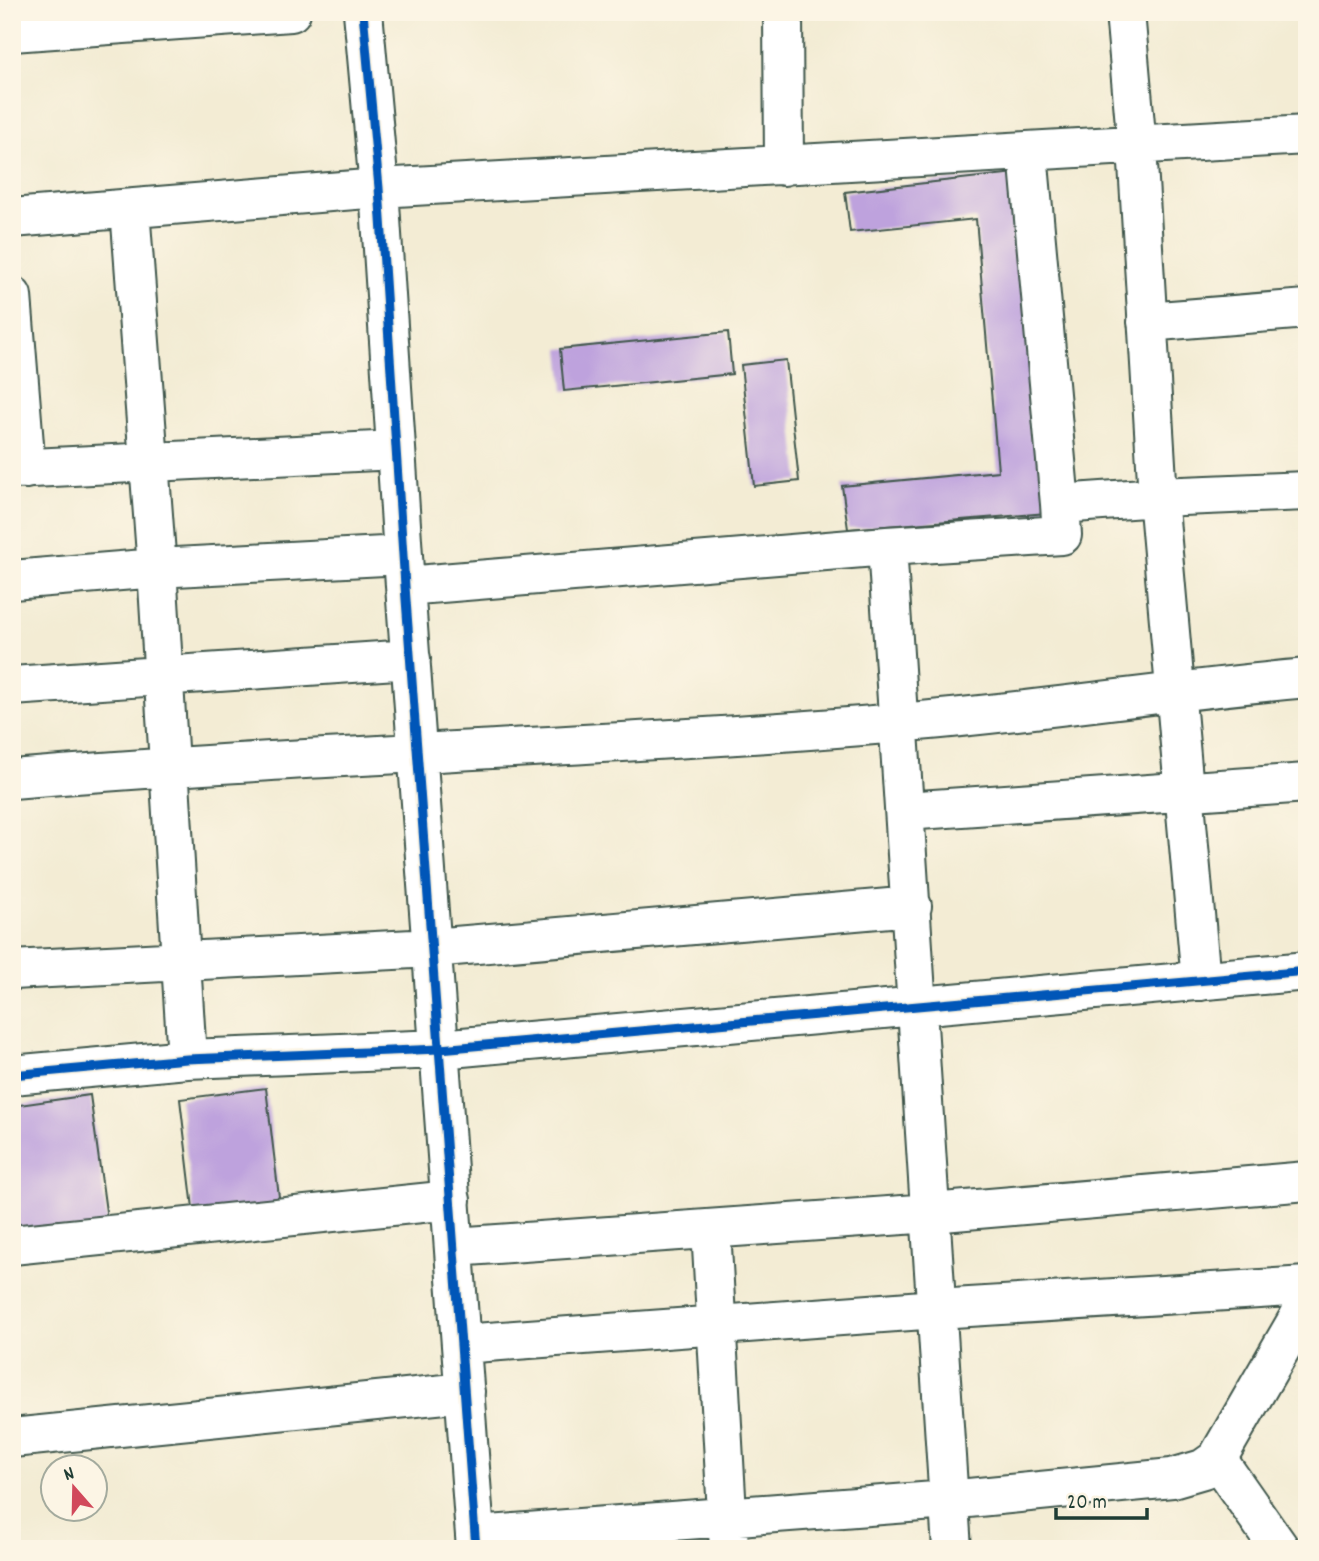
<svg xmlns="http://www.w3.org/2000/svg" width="1319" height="1561" font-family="Dekko,sans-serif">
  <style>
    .building { fill: #bea2dd }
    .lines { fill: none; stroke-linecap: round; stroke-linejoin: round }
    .minor-casing { stroke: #3f574c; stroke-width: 42 }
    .minor { stroke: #fff; stroke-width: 38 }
    .cycleway-casing { stroke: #fcf5e5; stroke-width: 13 }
    .cycleway { stroke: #0057b8; stroke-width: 9 }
  </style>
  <rect width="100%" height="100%" fill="#fcf5e5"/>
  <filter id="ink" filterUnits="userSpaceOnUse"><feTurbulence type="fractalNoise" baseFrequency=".0143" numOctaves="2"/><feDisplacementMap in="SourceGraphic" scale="14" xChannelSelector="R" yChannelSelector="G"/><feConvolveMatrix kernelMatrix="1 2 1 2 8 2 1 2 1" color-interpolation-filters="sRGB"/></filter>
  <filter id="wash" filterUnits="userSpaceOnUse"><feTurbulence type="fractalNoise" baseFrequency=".00686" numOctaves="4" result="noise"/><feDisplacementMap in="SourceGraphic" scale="28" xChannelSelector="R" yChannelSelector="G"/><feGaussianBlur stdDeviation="1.57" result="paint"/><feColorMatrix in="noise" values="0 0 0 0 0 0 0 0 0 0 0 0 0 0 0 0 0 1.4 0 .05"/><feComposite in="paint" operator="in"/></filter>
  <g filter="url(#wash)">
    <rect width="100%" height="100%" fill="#f3ecd4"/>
    <g id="blocks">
      <path class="building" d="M1015 173 1047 513 848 529 842 486 998 471 976 219 850 232 845 192Z
        M728 332 732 374 564 391 560 349Z
        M786 360 799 481 754 486 741 365Z
        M266 1088 281 1214 195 1225 180 1099Z
        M90 1095 108 1226 12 1240V1106Z"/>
    </g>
  </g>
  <g filter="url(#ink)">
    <use href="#blocks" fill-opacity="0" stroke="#3f574c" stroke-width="2"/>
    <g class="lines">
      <defs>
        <path id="minor" d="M363 12 379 188 405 586 476 1549
          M783 12 784 166
          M1125 12 1137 147 1158 497 1201 981
          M12 32 291 12
          M1028 153 1060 504
          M130 209 157 568 187 1059
          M12 218 379 188 1307 135
          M12 296 26 469
          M1147 322 1307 309
          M12 469 396 450
          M887 546 952 1549
          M12 580 157 568 403 555
          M405 586 887 546 1062 535 1060 504 1158 497 1307 491
          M12 686 411 659
          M12 779C307 754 603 748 898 723 1035 712 1170 690 1307 678
          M905 811 1307 783
          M12 970 432 948 912 906
          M12 1075 187 1059 440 1049 1307 971
          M711 1229 729 1549
          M12 1245 451 1200
          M454 1247 931 1213 1307 1181
          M461 1344 937 1309 1307 1286
          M12 1438 465 1392
          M1217 1459 1280 1549
          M476 1536 948 1500 1172 1478 1203 1469 1217 1459 1307 1303"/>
      </defs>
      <use href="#minor" class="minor-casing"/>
      <use href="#minor" class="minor"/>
      <defs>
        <path id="cycleway" d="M363 12 379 188 405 586 476 1549
          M12 1075 187 1059 440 1049 1307 971"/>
      </defs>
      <use href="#cycleway" class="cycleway-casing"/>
      <use href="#cycleway" class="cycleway"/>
    </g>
  </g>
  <rect width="1319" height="1561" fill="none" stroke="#fcf5e5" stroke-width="42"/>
  <g transform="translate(74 1488) rotate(340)"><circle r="33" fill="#fcf5e5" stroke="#a4ab9e" stroke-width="2"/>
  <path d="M0-5L12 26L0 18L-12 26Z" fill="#d1495b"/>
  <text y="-10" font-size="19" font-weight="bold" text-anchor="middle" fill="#1f3d34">N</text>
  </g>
  <path d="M1056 1508v10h91v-10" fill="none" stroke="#1f3d34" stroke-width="3.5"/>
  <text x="1067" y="1508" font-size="21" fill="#1f3d34" stroke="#fcf5e5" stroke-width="5" paint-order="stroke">20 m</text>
</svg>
